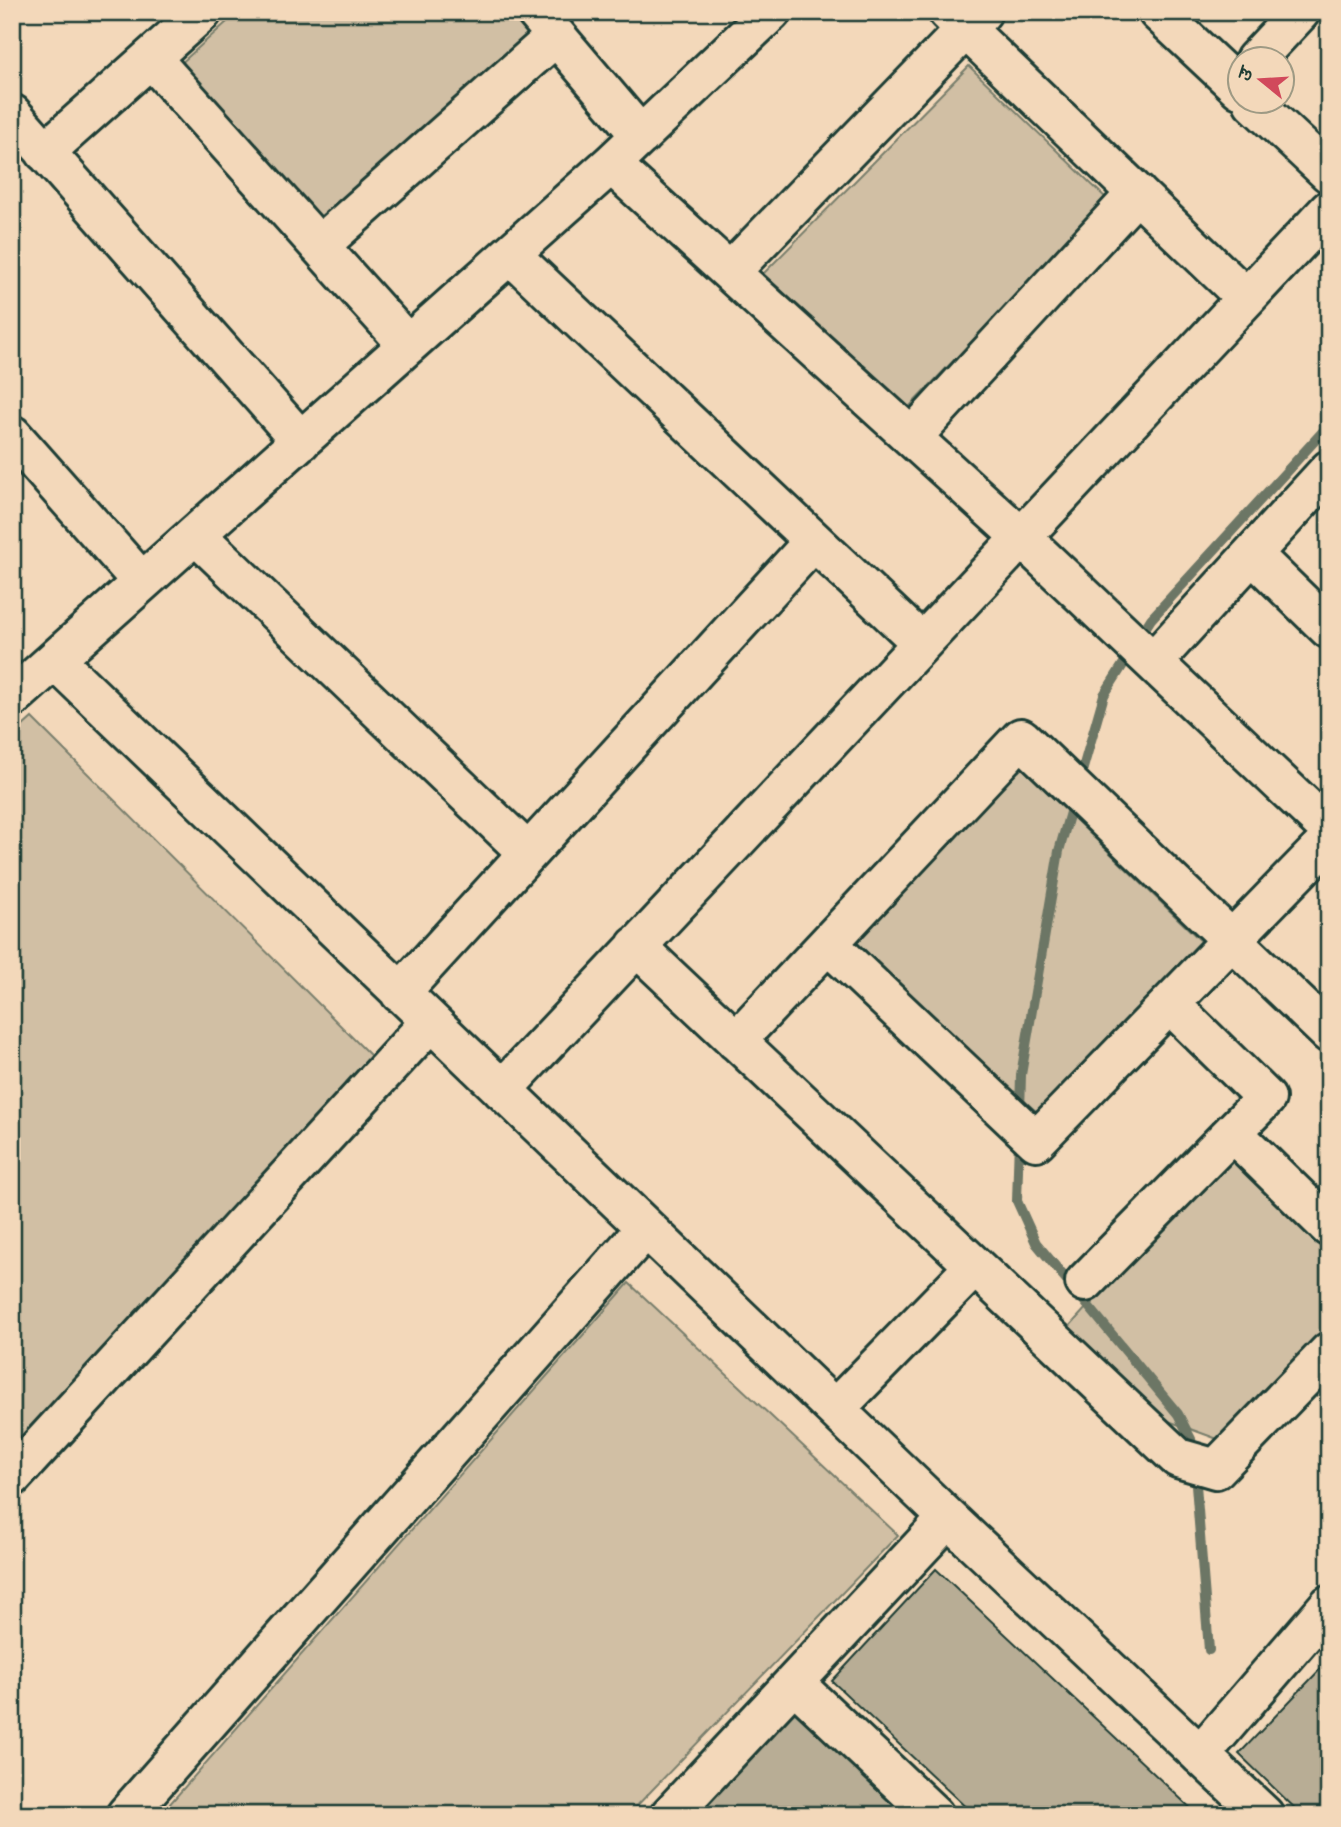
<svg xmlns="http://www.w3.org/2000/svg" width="1341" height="1827" font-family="Kalam,'Playpen Sans Deva',sans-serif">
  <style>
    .green { fill: #d1bfa4; stroke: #787e6c; stroke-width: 2 }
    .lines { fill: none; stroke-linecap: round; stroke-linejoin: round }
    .stream { stroke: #6c7665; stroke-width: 10 }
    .building { fill: #b8ad95; stroke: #1f3d34; stroke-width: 2 }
    .minor-casing { stroke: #1f3d34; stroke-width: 44 }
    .minor { stroke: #f3d8ba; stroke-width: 38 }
  </style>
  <rect width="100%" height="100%" fill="#f3d8ba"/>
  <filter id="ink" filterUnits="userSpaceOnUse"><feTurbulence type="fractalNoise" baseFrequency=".0143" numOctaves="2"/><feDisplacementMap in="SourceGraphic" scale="14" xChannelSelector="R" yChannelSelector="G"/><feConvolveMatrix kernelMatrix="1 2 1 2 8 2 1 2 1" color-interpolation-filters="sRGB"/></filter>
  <g filter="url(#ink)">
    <path class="green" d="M238 12H513L530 32 316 223 178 66Z
      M969 66 1108 200 909 407 763 274Z
      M32 718 371 1056 12 1451V736Z
      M1020 766 1201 941 1038 1113 853 945Z
      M1234 1146 1329 1237V1331L1223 1441 1160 1418 1066 1330Z
      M629 1283 898 1535 628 1815H160Z"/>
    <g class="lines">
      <path class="stream" d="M1139 638 1151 619 1329 425
        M1079 782 1104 695 1131 652
        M1020 1112 1021 1075 1059 851 1074 798
        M1019 1139 1017 1201 1036 1243 1178 1414 1191 1439 1193 1456
        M1195 1472 1209 1650"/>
    </g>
    <path class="building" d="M936 1569 1198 1815H974L832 1681Z
      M1329 1660V1815H1302L1239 1754Z
      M791 1706 902 1811 898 1815H690Z"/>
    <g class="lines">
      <defs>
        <path id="minor" d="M536 12 641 136
          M948 12 1246 298
          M1158 12 1240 89
          M151 58 408 345
          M1255 60 1300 12
          M1253 102 1329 173
          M12 114 301 441
          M45 152 202 12
          M611 164 1021 537 1329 829
          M319 246 556 36
          M510 254 922 643
          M730 272 982 12
          M12 435 142 582
          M912 437 1137 193
          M196 535 528 853
          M1252 554 1329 629
          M55 660 948 1518 1264 1815
          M1153 662 1329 470
          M12 698 611 164 771 12
          M828 944 1036 1141 1329 840
          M636 946 1178 1458 1216 1469 1329 1352
          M400 993 814 541
          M736 1041 1021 738 1329 1033
          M502 1090 1329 210
          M1233 1133 1329 1227
          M1085 1282 1266 1098 1170 1004
          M835 1409 975 1266
          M12 1477 430 1022
          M794 1683 934 1815
          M1200 1755 1329 1605
          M126 1815 646 1228
          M670 1815 948 1518"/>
      </defs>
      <use href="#minor" class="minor-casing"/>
      <use href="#minor" class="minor"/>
    </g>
  </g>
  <rect width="1341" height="1827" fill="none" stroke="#f3d8ba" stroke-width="42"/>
  <rect x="21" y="21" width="1299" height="1785" fill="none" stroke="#1f3d34" stroke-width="2.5" filter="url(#ink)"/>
  <g transform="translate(1261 80) rotate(288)"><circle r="33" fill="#f3d8ba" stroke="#9e9a84" stroke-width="2"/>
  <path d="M0-5L12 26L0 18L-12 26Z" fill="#d1495b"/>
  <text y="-10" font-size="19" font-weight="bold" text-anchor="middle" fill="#1f3d34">उ</text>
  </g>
</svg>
